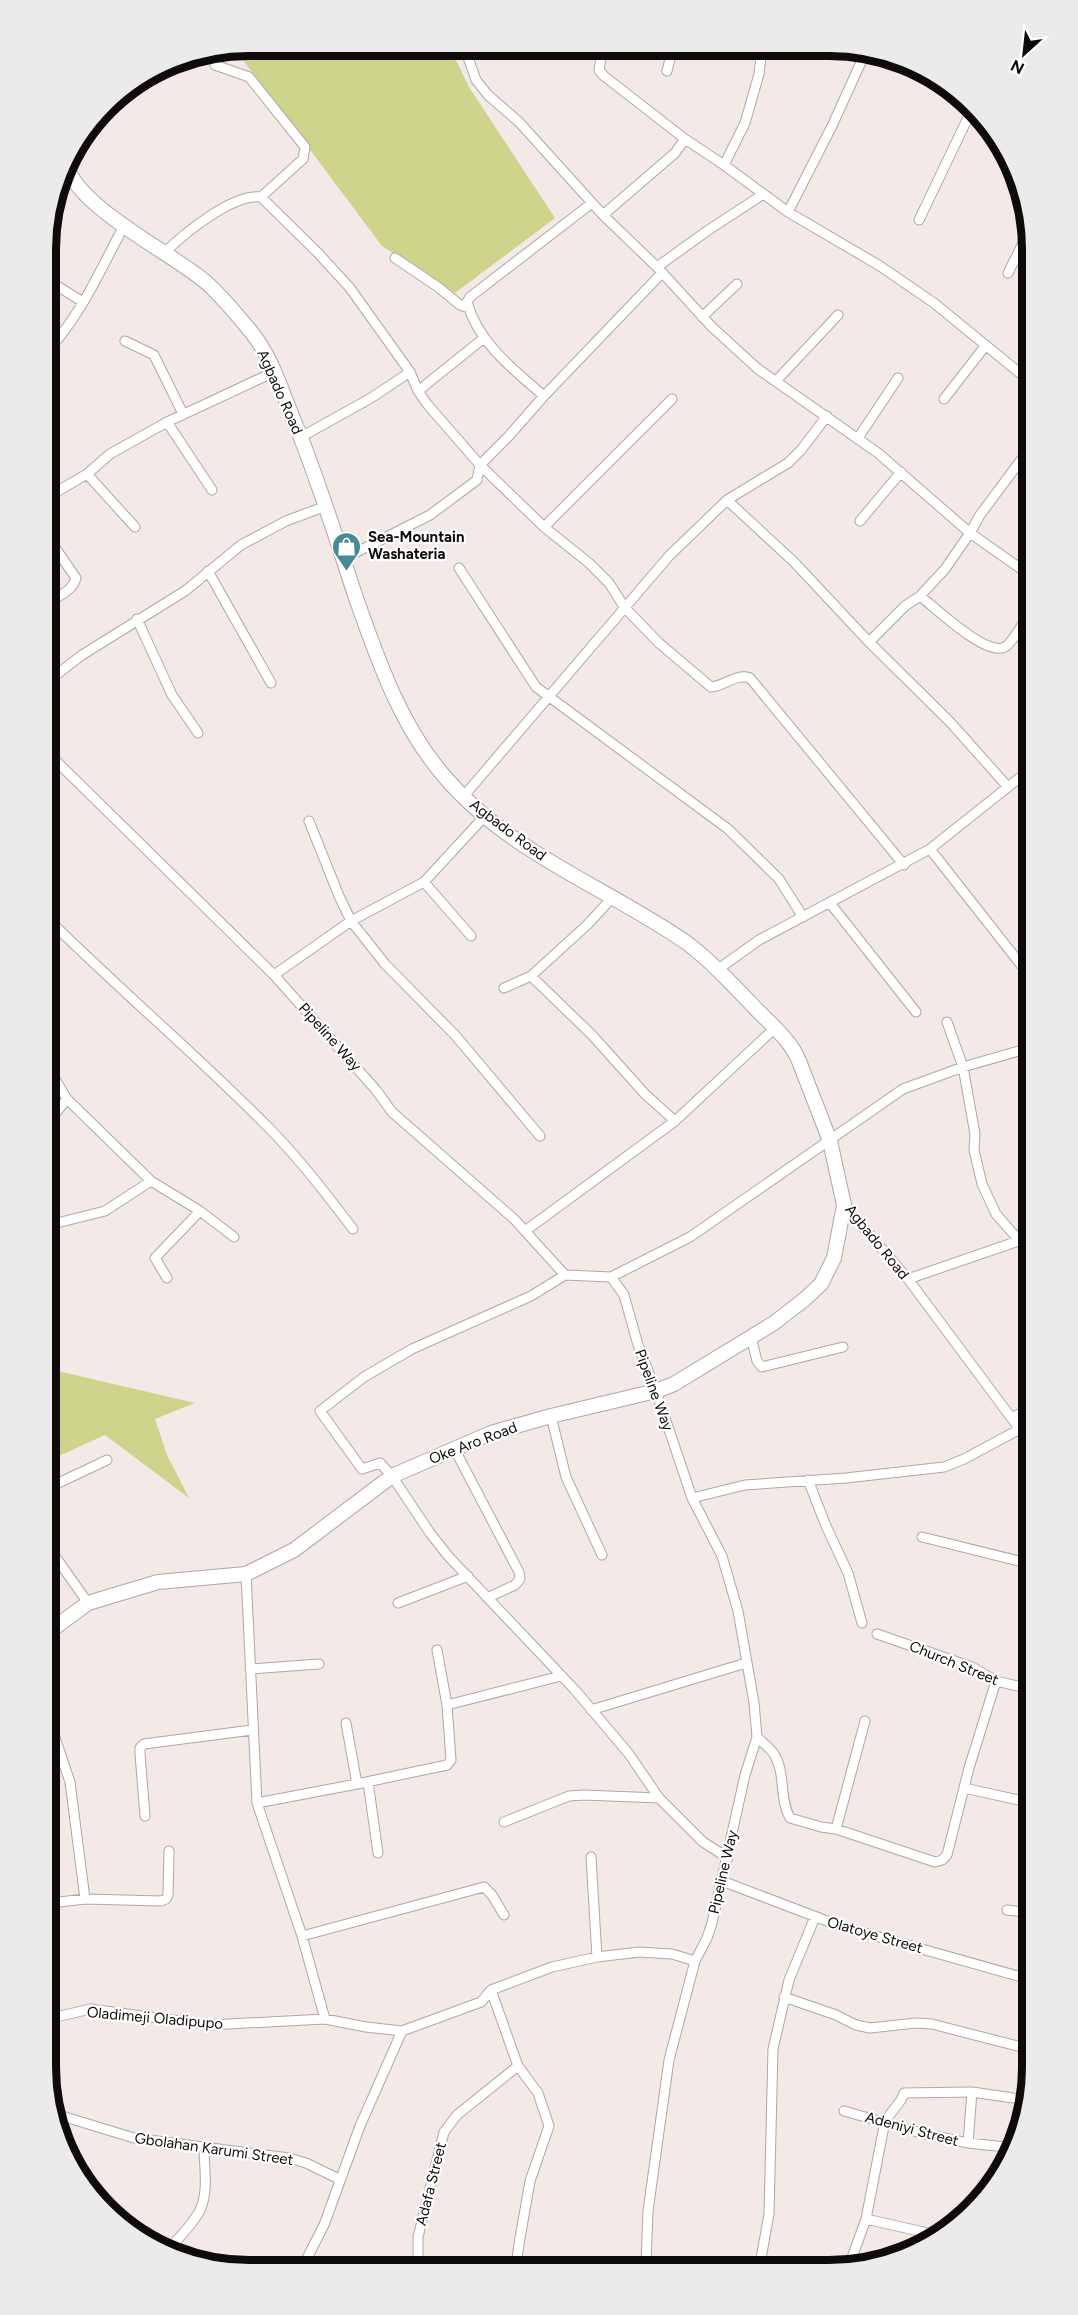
<svg xmlns="http://www.w3.org/2000/svg" width="1078" height="2315" font-family="Figtree,sans-serif">
  <style>
    .green { fill: #ced48b }
    .lines { fill: none; stroke-linecap: round; stroke-linejoin: round }
    .street-casing { stroke: #b1a7a4; stroke-width: 11 }
    .secondary-casing { stroke: #b1a7a4; stroke-width: 16 }
    .street { stroke: #fff; stroke-width: 9 }
    .secondary { stroke: #fff; stroke-width: 14 }
    .labels { text-anchor: middle; stroke-width: 4.5; stroke-linejoin: round; paint-order: stroke }
    .street-label { font-size: 15px; fill: #0f0b0a; stroke: #fff }
    .poi-label { font-size: 15px; font-weight: bold; fill: #0f0b0a; stroke: #fff; text-anchor: start }
    .rim { fill: none; stroke: #0f0b0a; stroke-width: 8 }
  </style>
  <rect width="100%" height="100%" fill="#f3e9e6"/>
  <path class="green" d="M249 45 449 46 469 87 555 218 455 293 382 246 234 48Z
    M49 1369 195 1403 155 1419 167 1455 189 1498 105 1435 50 1460Z"/>
  <g class="lines">
    <defs>
      <path id="street" d="M464 46 476 80 488 95 519 122 603 215 657 267
        M603 47 599 70 604 76 685 139 724 165
        M762 48 759 74 745 123 724 165 788 212 880 266 934 303 1027 379
        M215 65 249 77 305 147 303 159 261 197
        M667 71 673 48
        M762 195 707 231 657 267 712 327 758 369 878 453 970 533 1027 573
        M788 212 832 126 867 49
        M603 215 675 153 685 139
        M919 220 973 107
        M165 252C185 233 232 194 261 197L318 253 350 288 410 372 418 391 427 404 480 465 544 527 589 563 609 583 625 608 659 643 711 687C725 686 736 673 750 678L904 865
        M395 258 438 287 460 305 469 308
        M1008 273 1026 237
        M46 279 83 302
        M702 317 737 284
        M125 341 154 355 183 414
        M46 352C80 318 101 268 124 226
        M776 381 838 315
        M418 391 484 338
        M544 396C514 370 478 343 467 302L470 297 592 203
        M944 399 986 345
        M167 422 212 490
        M301 437 371 398 410 372
        M858 438 898 378
        M87 474 135 527
        M46 498 87 474 110 454 167 422 274 372
        M727 500 794 562 869 642 950 722 1008 787
        M860 521 901 472
        M544 527 672 399
        M47 536 76 578C73 591 57 597 47 603
        M343 559 430 515 477 480 480 465 507 438 544 396 662 273
        M459 568 536 687 728 829 779 879 803 917
        M208 571 271 683
        M920 596C936 608 986 657 1005 647 1013 642 1021 626 1027 617
        M137 619 172 695 198 733
        M869 642 905 606 920 596 945 569 970 533 980 515 1027 452
        M47 682 82 655 185 591 241 545 286 521 326 506
        M47 752 274 975 376 1090 392 1112 514 1219 565 1275 611 1277 624 1295 638 1345 656 1391 692 1498 722 1556 738 1611 754 1703 757 1737 745 1775 712 1923 707 1938 695 1961 669 2060 648 2211 646 2264
        M463 797 669 556 727 500 788 463 801 450 827 416
        M309 821 339 896 351 921 385 964 455 1035 540 1136
        M930 849 1029 975
        M424 882 471 936
        M830 903 916 1012
        M48 919C121 991 199 1057 271 1130 301 1161 327 1195 353 1229
        M717 970 759 940 930 849 1023 775 1028 769
        M274 975 351 921 424 882 484 817
        M531 976 592 1035 645 1094 675 1121
        M504 988 531 976 587 925 612 898
        M947 1022 963 1067 975 1134 974 1150 982 1184 996 1214 1030 1253
        M48 1068 67 1099 151 1181 200 1211 234 1237
        M49 1121 67 1099
        M844 1205 908 1279 1030 1443
        M49 1225 105 1211 151 1181
        M525 1231 675 1121 775 1028
        M565 1275 531 1296 412 1349 364 1377 320 1411 362 1469 380 1463 392 1476 430 1533 449 1557 575 1690 629 1754 659 1798 703 1842 728 1858
        M611 1277 690 1237 903 1089 963 1067 1029 1048
        M167 1278 155 1258 200 1211
        M908 1279 1030 1237
        M751 1337 757 1361 762 1367 843 1347
        M551 1416 566 1477 602 1555
        M1012 1417 1030 1410
        M455 1450 519 1572 520 1579 515 1585 489 1597
        M808 1480 826 1526 848 1573 862 1623
        M50 1487 107 1460
        M692 1498 745 1485 846 1478 944 1467 964 1459 1020 1429
        M922 1537 1031 1564
        M50 1549 88 1603
        M246 1574 257 1803 302 1936 325 2019
        M398 1603 468 1576
        M877 1634 972 1667 996 1681 1031 1689
        M250 1669 319 1664
        M447 1705 561 1676
        M591 1710 746 1663
        M346 1723 357 1784
        M51 1726 70 1782 85 1899
        M757 1737C762 1742 770 1748 774 1754 786 1773 779 1799 790 1818L821 1827 836 1829 935 1862 942 1860 947 1855 969 1768 996 1681
        M368 1782 378 1853
        M964 1788 1032 1803
        M257 1803 357 1784 447 1765 451 1760 447 1705 437 1650
        M145 1816 140 1754V1748L144 1744 252 1730
        M504 1822 569 1796 584 1795 659 1798
        M836 1829 865 1721
        M591 1857 597 1957
        M722 1881 840 1926 1032 1980
        M51 1903 85 1899 161 1901 166 1899 168 1895 169 1851
        M1007 1910 1032 1913
        M302 1936 484 1887 492 1895 504 1915
        M491 1990 518 2066 538 2093 549 2126 530 2181 520 2238 517 2258 518 2265
        M784 1997 836 2015 856 2025 870 2028 916 2023 932 2024 1017 2046
        M52 2018 90 2009 210 2025 325 2019 366 2027 402 2031 481 2002 491 1990 552 1967 597 1957 639 1952 672 1954 695 1961
        M844 2111 925 2134 968 2143 1015 2148
        M52 2113 134 2138 289 2158 306 2163 339 2179
        M968 2143 972 2092
        M866 2219 941 2236
        M171 2247C180 2236 194 2223 200 2210 209 2191 204 2167 204 2148
        M850 2263 866 2219 885 2121 901 2100 904 2093 972 2092 1013 2098
        M760 2264 769 2214 773 2049 789 1980 815 1917
        M418 2265V2237L444 2132 457 2115 518 2066
        M303 2266 324 2225 360 2126 402 2031"/>
      <path id="secondary" d="M50 1631 88 1603 158 1582 246 1574 294 1550 392 1476 491 1433 551 1416 656 1391 674 1384 774 1323 805 1299 821 1284 834 1258 844 1205 830 1141 799 1061C791 1041 772 1025 757 1010 735 987 712 962 687 943 605 886 510 854 444 776 400 725 378 660 356 598 336 538 318 478 294 421 282 392 272 358 252 333 239 317 223 298 208 284 175 254 67 203 66 159"/>
    </defs>
    <use href="#street" class="street-casing"/>
    <use href="#secondary" class="secondary-casing"/>
    <use href="#street" class="street"/>
    <use href="#secondary" class="secondary"/>
  </g>
  <defs>
    <symbol id="shop-pin" viewBox="-11 -11 22 30"><path d="M0 17L-7.5 6A9.5 9.5 0 1 1 7.5 6Z" fill="#458b94" stroke="#fff"/><path d="M-5-2.5h2.3a2.7 3.5 0 0 1 5.4 0H5L5.5 6h-11ZM-1.5-2.5h3a1.5 2.3 0 0 0-3 0Z" fill="#fff"/></symbol>
  </defs>
  <g fill-rule="evenodd">
    <use href="#shop-pin" x="330" y="530" width="33" height="45"/>
  </g>
  <g class="labels">
    <g class="street-label">
      <text transform="translate(280 392) rotate(66)" y="5">Agbado Road</text>
      <text transform="translate(508 830) rotate(37)" y="5">Agbado Road</text>
      <text transform="translate(330 1037) rotate(48)" y="5">Pipeline Way</text>
      <text transform="translate(877 1242) rotate(51)" y="5">Agbado Road</text>
      <text transform="translate(654 1390) rotate(70)" y="5">Pipeline Way</text>
      <text transform="translate(473 1443) rotate(-21)" y="5">Oke Aro Road</text>
      <text transform="translate(954 1663) rotate(22)" y="5">Church Street</text>
      <text transform="translate(723 1872) rotate(-77)" y="5">Pipeline Way</text>
      <text transform="translate(875 1935) rotate(16)" y="5">Olatoye Street</text>
      <text transform="translate(155 2018) rotate(5)" y="5">Oladimeji Oladipupo</text>
      <text transform="translate(912 2129) rotate(15)" y="5">Adeniyi Street</text>
      <text transform="translate(214 2149) rotate(8)" y="5">Gbolahan Karumi Street</text>
      <text transform="translate(431 2184) rotate(-76)" y="5">Adafa Street</text>
    </g>
    <g class="poi-label">
      <text x="368" y="542">Sea-Mountain<tspan x="368" dy="17">Washateria</tspan></text>
    </g>
  </g>
  <path d="M0 0H1078V2315H0ZM249 56H829A193 193 0 0 1 1022 249V2067A193 193 0 0 1 829 2260H249A193 193 0 0 1 56 2067V249A193 193 0 0 1 249 56Z" fill="#ecebeb" fill-rule="evenodd"/>
  <path class="rim" d="M249 56H829A193 193 0 0 1 1022 249V2067A193 193 0 0 1 829 2260H249A193 193 0 0 1 56 2067V249A193 193 0 0 1 249 56Z"/>
  <g transform="translate(1024 54) rotate(207)" stroke="#ffffff" stroke-width="4.5" paint-order="stroke">
  <path d="M0-4.5L10 22L0 15L-10 22Z" fill="#0f0b0a"/>
  <text y="-9" font-size="16" font-weight="bold" text-anchor="middle" fill="#0f0b0a">N</text>
  </g>
</svg>
